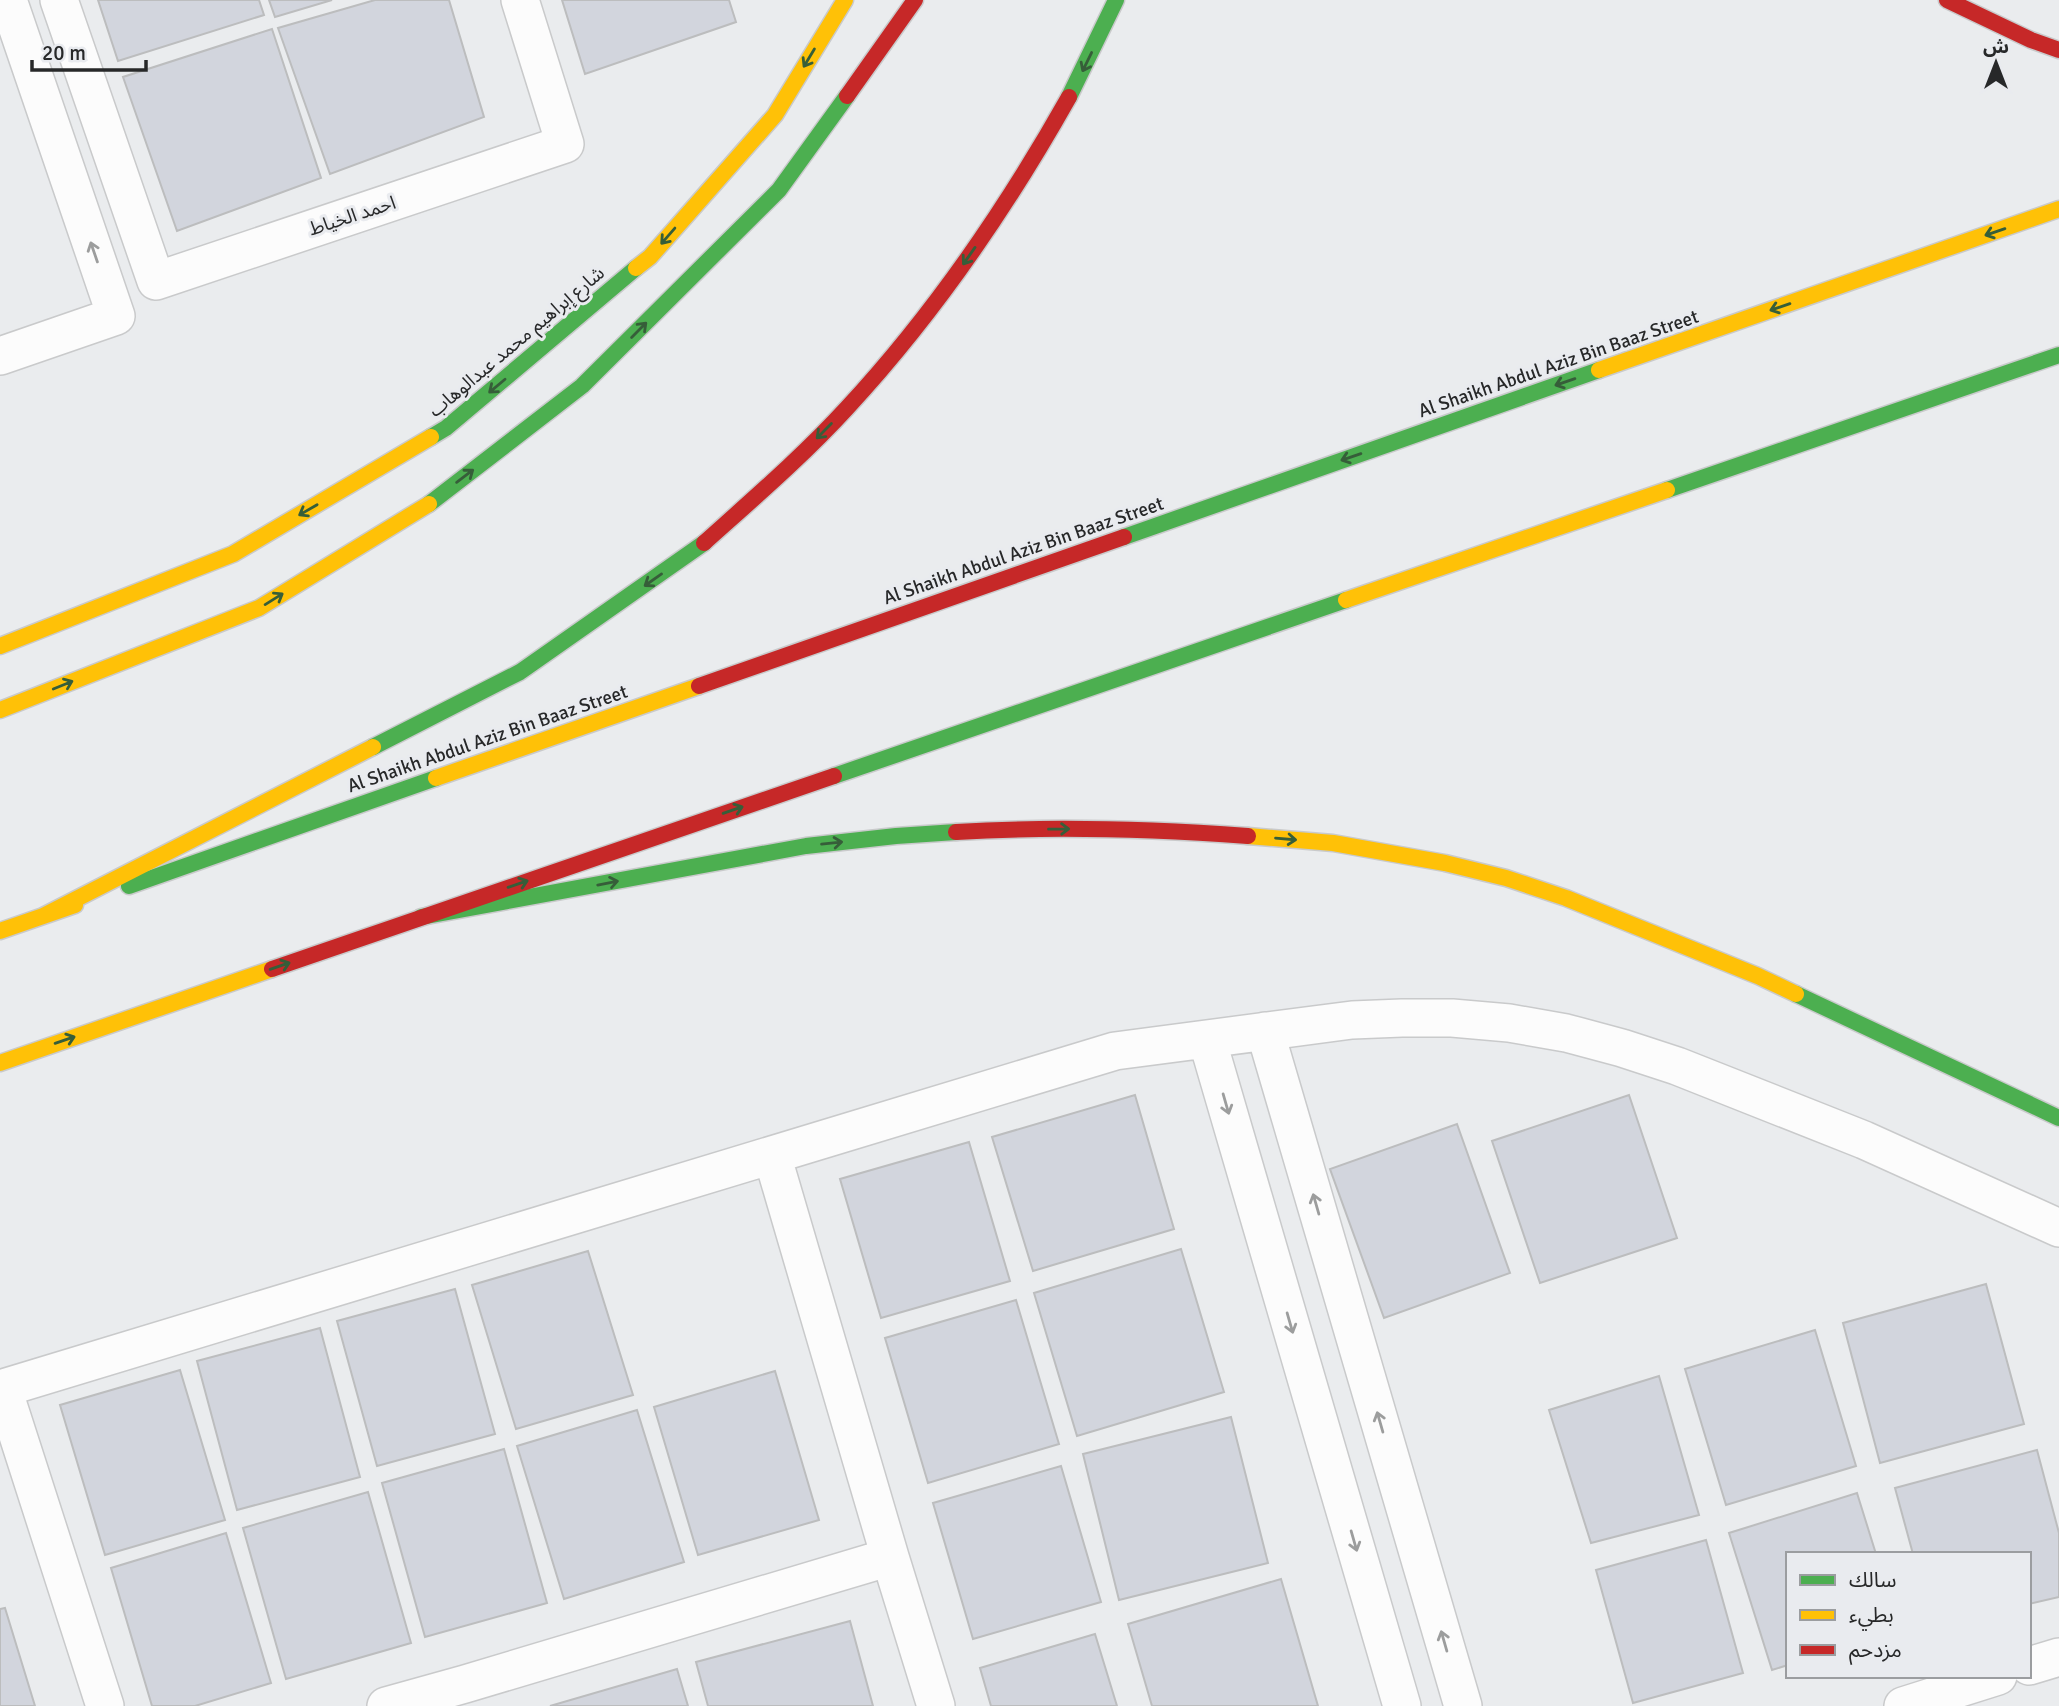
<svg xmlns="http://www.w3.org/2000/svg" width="2059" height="1706" font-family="Signika,'Noto Sans Arabic',sans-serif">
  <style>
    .building { fill: #d2d5dd; stroke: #bcbdbe; stroke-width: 2 }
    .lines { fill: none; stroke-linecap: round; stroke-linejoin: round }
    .street-casing { stroke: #c9cacb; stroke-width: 40 }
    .fast-casing { stroke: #c9cacb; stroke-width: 19 }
    .slow-casing { stroke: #c9cacb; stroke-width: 19 }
    .jam-casing { stroke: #c9cacb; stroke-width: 19 }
    .street { stroke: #fcfcfc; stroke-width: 37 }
    .fast { stroke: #4caf50; stroke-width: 16 }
    .slow { stroke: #ffc107; stroke-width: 16 }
    .jam { stroke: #c62828; stroke-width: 16 }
    .oneway { stroke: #365e39 }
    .oneway2 { stroke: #9c9d9d }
    .labels { text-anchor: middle; stroke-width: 6; stroke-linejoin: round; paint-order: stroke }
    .street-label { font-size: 19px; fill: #272829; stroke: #e9ebef }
  </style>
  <rect width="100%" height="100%" fill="#eaecee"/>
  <path class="building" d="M98 0H259L264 15 118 61Z
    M269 0H332L275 17Z
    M375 0H449L484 117 330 174 278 28Z
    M562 0H729L736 22 585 74Z
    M272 29 321 178 177 231 123 77Z
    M1135 1095 1174 1229 1033 1271 992 1137Z
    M1629 1095 1677 1238 1540 1283 1492 1141Z
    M1457 1124 1510 1273 1384 1318 1330 1169Z
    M969 1142 1010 1281 881 1318 840 1179Z
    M1181 1249 1224 1392 1077 1436 1034 1293Z
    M588 1251 633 1395 516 1429 472 1285Z
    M1986 1284 2024 1424 1880 1463 1843 1323Z
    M455 1289 495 1434 377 1466 337 1321Z
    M1016 1300 1059 1444 928 1483 885 1338Z
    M320 1328 360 1477 237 1510 197 1361Z
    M1815 1330 1856 1466 1726 1505 1685 1369Z
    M180 1370 225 1520 105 1555 60 1405Z
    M775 1371 819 1520 698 1555 654 1407Z
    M1659 1376 1699 1515 1591 1543 1549 1410Z
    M637 1410 684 1562 564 1599 517 1446Z
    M1231 1417 1268 1563 1119 1600 1083 1454Z
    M504 1449 547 1603 425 1637 382 1483Z
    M2037 1450 2059 1533V1597L2029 1604V1554H1913L1895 1488Z
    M1061 1466 1101 1602 973 1639 933 1503Z
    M368 1492 411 1643 286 1679 243 1528Z
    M1857 1493 1876 1554H1788V1665L1772 1670 1729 1533Z
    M226 1533 271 1683 195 1706H152L111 1568Z
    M1706 1540 1743 1673 1633 1703 1596 1570Z
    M1281 1579 1318 1706H1152L1128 1624Z
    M5 1608 35 1706H0V1609Z
    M850 1621 873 1706H708L696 1662Z
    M1095 1634 1117 1706H991L980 1668Z
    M677 1669 688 1706H550Z"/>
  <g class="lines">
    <defs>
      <path id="street" d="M59 0 156 281 565 144 520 0
        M0 356 116 316 8 0
        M1265 1031 1463 1706
        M1207 1039 1402 1706
        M772 1155 890 1557 936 1706
        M0 1389 1115 1051 1352 1020 1402 1018H1452L1509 1023 1566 1033 1622 1048 1677 1066 1864 1140 2059 1228
        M3 1389 105 1706
        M2029 1666 2059 1657
        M386 1706 465 1684 890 1557
        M1903 1706 1998 1676"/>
      <path id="fast" d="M1069 97 1116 0
        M431 437 446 428 636 268
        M1667 490 2059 355
        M429 504 582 386 779 190 847 96
        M1124 537 1599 370
        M373 747 520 672 704 543
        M834 776 1346 600
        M129 886 436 778
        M421 917 806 846 896 836 956 832
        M1796 994 2059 1118"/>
      <path id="slow" d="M636 268 650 257 775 115 845 0
        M1599 370 2059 209
        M1346 600 1667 490
        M0 646 233 554 431 437
        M0 710 259 608 429 504
        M436 778 699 686
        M1248 836 1333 843 1445 863 1506 878 1566 898 1758 976 1796 994
        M43 916 373 747
        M0 931 75 905
        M0 1063 272 969"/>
      <path id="jam" d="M1947 0 2031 40 2059 50
        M847 96 915 0
        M704 543C753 499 803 456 847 408 934 314 1006 209 1069 97
        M699 686 1124 537
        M956 832C1053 826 1151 829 1248 836
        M272 969 834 776"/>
    </defs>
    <use href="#street" class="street-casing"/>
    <use href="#fast" class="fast-casing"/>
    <use href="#slow" class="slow-casing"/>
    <use href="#jam" class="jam-casing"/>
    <use href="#street" class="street"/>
    <use href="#fast" class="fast"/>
    <use href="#slow" class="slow"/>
    <use href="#jam" class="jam"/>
  </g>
  <defs><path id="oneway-shaft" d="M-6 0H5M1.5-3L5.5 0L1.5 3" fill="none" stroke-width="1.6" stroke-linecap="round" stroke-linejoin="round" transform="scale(1.75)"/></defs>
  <g class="oneway">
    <use href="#oneway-shaft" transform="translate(809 58) rotate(121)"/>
    <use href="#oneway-shaft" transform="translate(1087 62) rotate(116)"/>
    <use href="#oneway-shaft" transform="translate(1995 232) rotate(161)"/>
    <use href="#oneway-shaft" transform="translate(668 236) rotate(131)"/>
    <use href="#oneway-shaft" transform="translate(969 256) rotate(125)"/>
    <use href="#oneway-shaft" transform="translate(1780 307) rotate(161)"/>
    <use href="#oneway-shaft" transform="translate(639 330) rotate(-45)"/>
    <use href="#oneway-shaft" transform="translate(1565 382) rotate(161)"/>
    <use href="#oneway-shaft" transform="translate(497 386) rotate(140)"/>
    <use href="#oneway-shaft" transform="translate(824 431) rotate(135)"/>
    <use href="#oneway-shaft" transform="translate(1351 457) rotate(161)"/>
    <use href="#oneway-shaft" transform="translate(465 476) rotate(-37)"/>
    <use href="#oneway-shaft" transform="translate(308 510) rotate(150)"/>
    <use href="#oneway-shaft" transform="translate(653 580) rotate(145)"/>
    <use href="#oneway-shaft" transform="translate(274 599) rotate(-32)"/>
    <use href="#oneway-shaft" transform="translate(63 685) rotate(-22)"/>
    <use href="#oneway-shaft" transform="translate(733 810) rotate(-19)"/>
    <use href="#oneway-shaft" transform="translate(1059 829) rotate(-1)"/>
    <use href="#oneway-shaft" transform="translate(1286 839) rotate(5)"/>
    <use href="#oneway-shaft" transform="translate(832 843) rotate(-6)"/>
    <use href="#oneway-shaft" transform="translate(608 883) rotate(-11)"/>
    <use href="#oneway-shaft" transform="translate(518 884) rotate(-19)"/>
    <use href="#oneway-shaft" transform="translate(280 966) rotate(-19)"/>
    <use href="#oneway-shaft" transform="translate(65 1040) rotate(-19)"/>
  </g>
  <g class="oneway2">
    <use href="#oneway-shaft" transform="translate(94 252) rotate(-109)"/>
    <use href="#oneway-shaft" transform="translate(1226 1104) rotate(74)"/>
    <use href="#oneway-shaft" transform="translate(1316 1204) rotate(-106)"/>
    <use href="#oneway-shaft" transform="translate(1290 1323) rotate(74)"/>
    <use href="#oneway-shaft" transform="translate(1380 1422) rotate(-106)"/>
    <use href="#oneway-shaft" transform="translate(1354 1541) rotate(74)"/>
    <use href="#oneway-shaft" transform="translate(1444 1641) rotate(-106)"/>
  </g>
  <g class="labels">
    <g class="street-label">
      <text transform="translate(352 215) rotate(-18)" y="7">احمد الخياط</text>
      <text transform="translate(516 341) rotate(-40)" y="7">شارع إبراهيم محمد عبدالوهاب</text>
      <text transform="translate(1558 363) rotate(-19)" y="7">Al Shaikh Abdul Aziz Bin Baaz Street</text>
      <text transform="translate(1023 550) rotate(-19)" y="7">Al Shaikh Abdul Aziz Bin Baaz Street</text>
      <text transform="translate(487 738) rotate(-19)" y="7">Al Shaikh Abdul Aziz Bin Baaz Street</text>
    </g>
  </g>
  <rect x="1786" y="1552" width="245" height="126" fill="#e9ebef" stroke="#9b9da0" stroke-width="2"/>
  <rect x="1800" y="1575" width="35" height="10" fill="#4caf50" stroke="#9b9da0" stroke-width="2"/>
  <text x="1849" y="1587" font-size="21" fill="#272829">سالك</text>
  <rect x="1800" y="1610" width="35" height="10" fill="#ffc107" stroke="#9b9da0" stroke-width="2"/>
  <text x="1849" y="1622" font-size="21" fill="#272829">بطيء</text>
  <rect x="1800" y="1645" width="35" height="10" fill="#c62828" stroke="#9b9da0" stroke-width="2"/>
  <text x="1849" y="1657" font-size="21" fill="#272829">مزدحم</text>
  <g transform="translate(1996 63)" stroke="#e9ebef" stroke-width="5" paint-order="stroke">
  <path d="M0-5L12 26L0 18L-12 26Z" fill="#272829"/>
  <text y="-10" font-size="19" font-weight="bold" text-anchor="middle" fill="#272829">ش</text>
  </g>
  <path d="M32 60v10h114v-10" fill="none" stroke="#272829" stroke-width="3.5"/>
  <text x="42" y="60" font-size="21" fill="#272829" stroke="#e9ebef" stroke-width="5" paint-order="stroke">20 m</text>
</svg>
